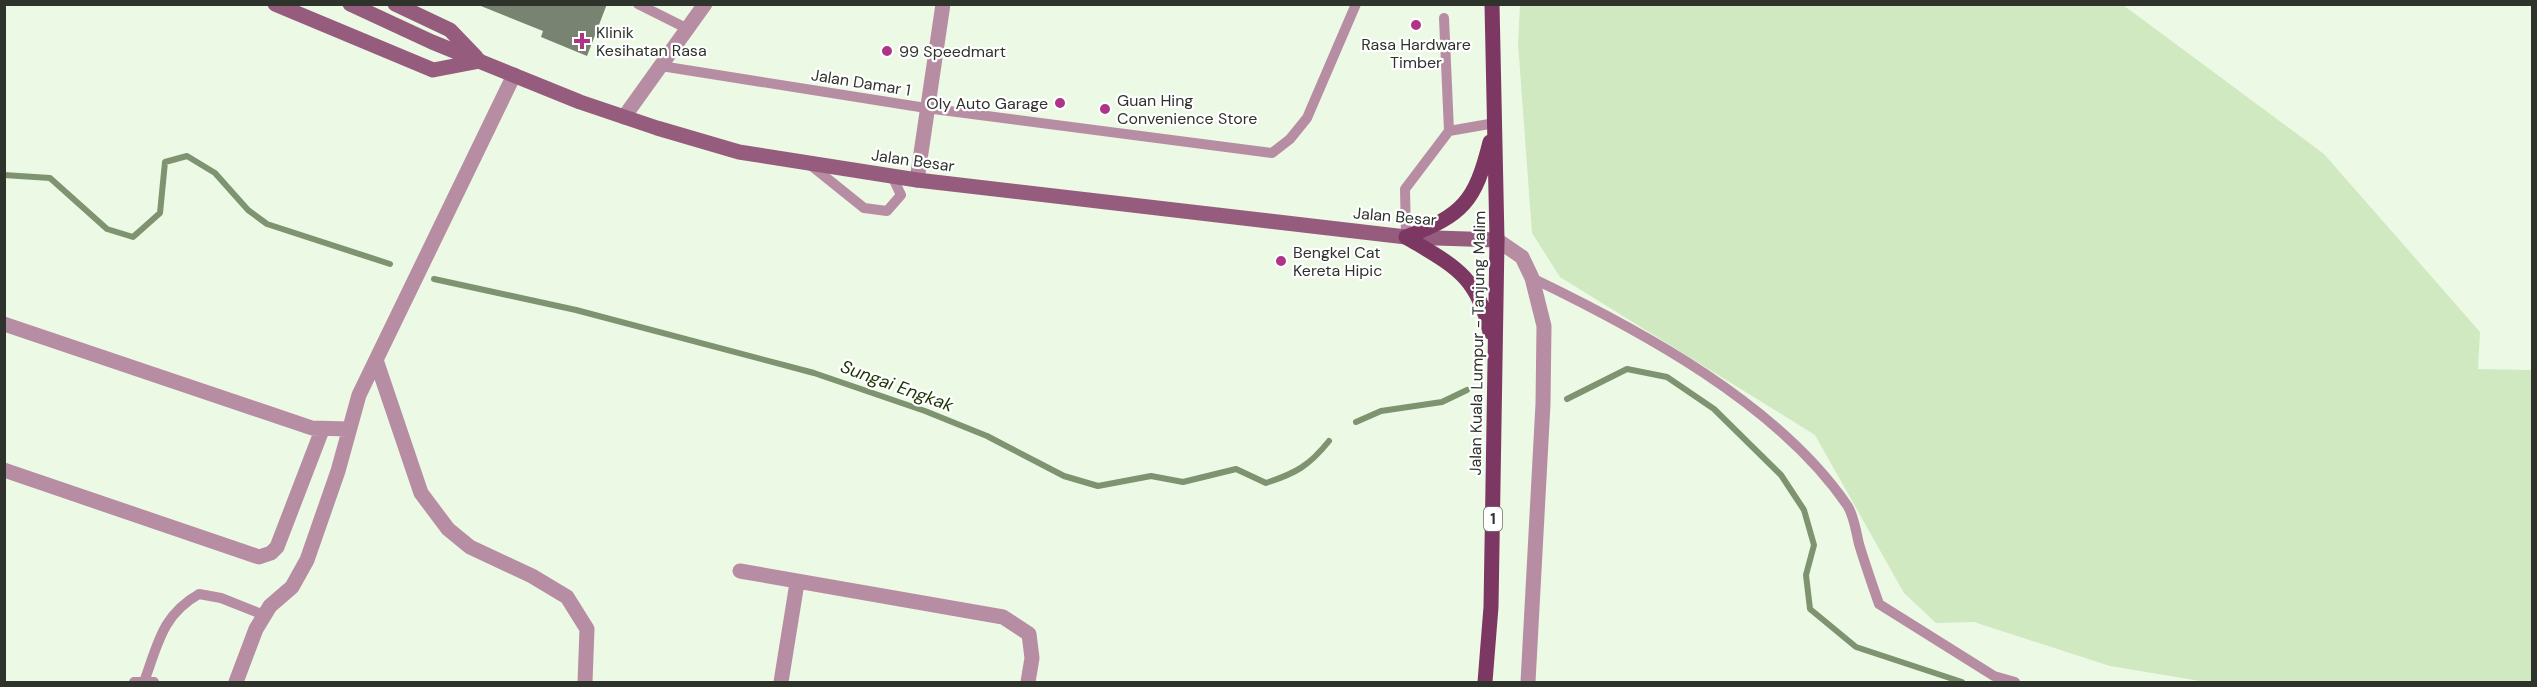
<svg xmlns="http://www.w3.org/2000/svg" width="2537" height="687" font-family="'DM Sans',sans-serif">
  <style>
    .green { fill: #d0e9c0 }
    .lines { fill: none; stroke-linecap: round; stroke-linejoin: round }
    .stream { stroke: #7e9370; stroke-width: 6 }
    .building { fill: #788471 }
    .service { stroke: #b78da4; stroke-width: 10 }
    .minor { stroke: #b78da4; stroke-width: 15 }
    .secondary { stroke: #965c7e; stroke-width: 15 }
    .primary { stroke: #7d3763; stroke-width: 15 }
    .poi-dot { fill: #af3386; stroke: #fff; stroke-width: 2 }
    .labels { text-anchor: middle; stroke-width: 4.5; stroke-linejoin: round; paint-order: stroke }
    .shield { fill: #fff; stroke: #6d706b; stroke-width: 1.5 }
    .shield-label { font-size: 15px; font-weight: bold; fill: #2e332b }
    .poi-label { font-size: 16px; fill: #2e332b; stroke: #fff; text-anchor: start }
    .street-label { font-size: 16px; fill: #2e332b; stroke: #fff }
    .water-label { font-size: 18px; font-style: italic; fill: #1c3503; stroke: #fff }
  </style>
  <rect width="100%" height="100%" fill="#ecf9e4"/>
  <path class="green" d="M1520 5H2123L2324 154 2480 332 2478 369 2532 370V682H2206L2110 666 1974 622 1936 623 1904 593 1815 435 1560 277 1532 233 1518 43Z"/>
  <g class="lines">
    <path class="stream" d="M4 175 50 178 107 229 133 237 160 213 165 162 187 156 215 173 248 210 267 224 390 264
      M434 279 576 310 814 373 925 411 987 436 1064 476 1098 486 1151 476 1183 482 1236 469 1266 483C1296 473 1309 466 1329 441
      M1567 399 1627 369 1667 377 1714 409 1781 475 1804 510 1814 545 1806 575 1810 609 1856 647 1962 682
      M1356 422 1381 411 1442 402 1467 390"/>
  </g>
  <path class="building" d="M476 4H607L587 56 541 37 543 31Z"/>
  <g class="lines">
    <path class="service" d="M638 4 688 29
      M661 66 926 108 1272 153 1290 139 1307 118 1356 4
      M1449 131 1495 123
      M808 163 864 208 887 211 901 195 892 176
      M1406 237 1405 189 1449 131 1444 18
      M1532 278C1640 330 1778 404 1847 505 1854 515 1856 532 1859 544 1865 564 1872 584 1879 604L1994 676 2015 682
      M134 682H154
      M144 682C158 644 162 615 199 594L221 598 264 615"/>
    <path class="minor" d="M624 117 705 4
      M917 180 943 4
      M1497 240 1522 257 1532 278 1544 326 1543 404 1528 682
      M4 324 312 428 348 429
      M376 360 421 493 448 529 470 547 532 576 567 597 587 629 585 682
      M4 470 259 557 271 553 277 547 322 430
      M740 571 1003 617 1029 634 1032 658 1028 682
      M236 682 256 629 270 606 292 587 307 560 338 471 359 395 514 75
      M781 682 797 583"/>
    <path class="secondary" d="M275 4 433 70 480 61
      M350 4 432 42 580 102 657 128 739 152 917 180 1406 237 1497 240
      M395 4 450 30 476 57"/>
    <path class="primary" d="M1406 237C1454 266 1477 275 1490 332
      M1406 237C1463 215 1475 202 1490 142
      M1485 682 1491 607 1497 240 1492 4"/>
  </g>
  <g class="poi-dot">
    <circle cx="1416" cy="25" r="6"/>
    <path d="M579 32h6v6h6v6h-6v6h-6v-6h-6v-6h6z"/>
    <circle cx="887" cy="51" r="6"/>
    <circle cx="1060" cy="103" r="6"/>
    <circle cx="1105" cy="109" r="6"/>
    <circle cx="1281" cy="261" r="6"/>
  </g>
  <g class="labels">
    <rect class="shield" x="1484" y="507" width="18" height="24" rx="4.5"/>
    <g class="shield-label">
      <text x="1493" y="524">1</text>
    </g>
    <g class="poi-label">
      <text x="596" y="38">Klinik<tspan x="596" dy="18">Kesihatan Rasa</tspan></text>
      <text x="1416" y="50" text-anchor="middle">Rasa Hardware<tspan x="1416" dy="18">Timber</tspan></text>
      <text x="899" y="57">99 Speedmart</text>
      <text x="1117" y="106">Guan Hing<tspan x="1117" dy="18">Convenience Store</tspan></text>
      <text x="1048" y="109" text-anchor="end">Oly Auto Garage</text>
      <text x="1293" y="258">Bengkel Cat<tspan x="1293" dy="18">Kereta Hipic</tspan></text>
    </g>
    <g class="street-label">
      <text transform="translate(861 82) rotate(9)" y="6">Jalan Damar 1</text>
      <text transform="translate(913 160) rotate(8)" y="6">Jalan Besar</text>
      <text transform="translate(1395 216) rotate(5)" y="6">Jalan Besar</text>
      <text transform="translate(1477 343) rotate(-89)" y="6">Jalan Kuala Lumpur - Tanjung Malim</text>
    </g>
    <g class="water-label">
      <text transform="translate(897 386) rotate(20)" y="6">Sungai Engkak</text>
    </g>
  </g>
  <rect width="2537" height="687" fill="none" stroke="#2e332b" stroke-width="12"/>
</svg>
